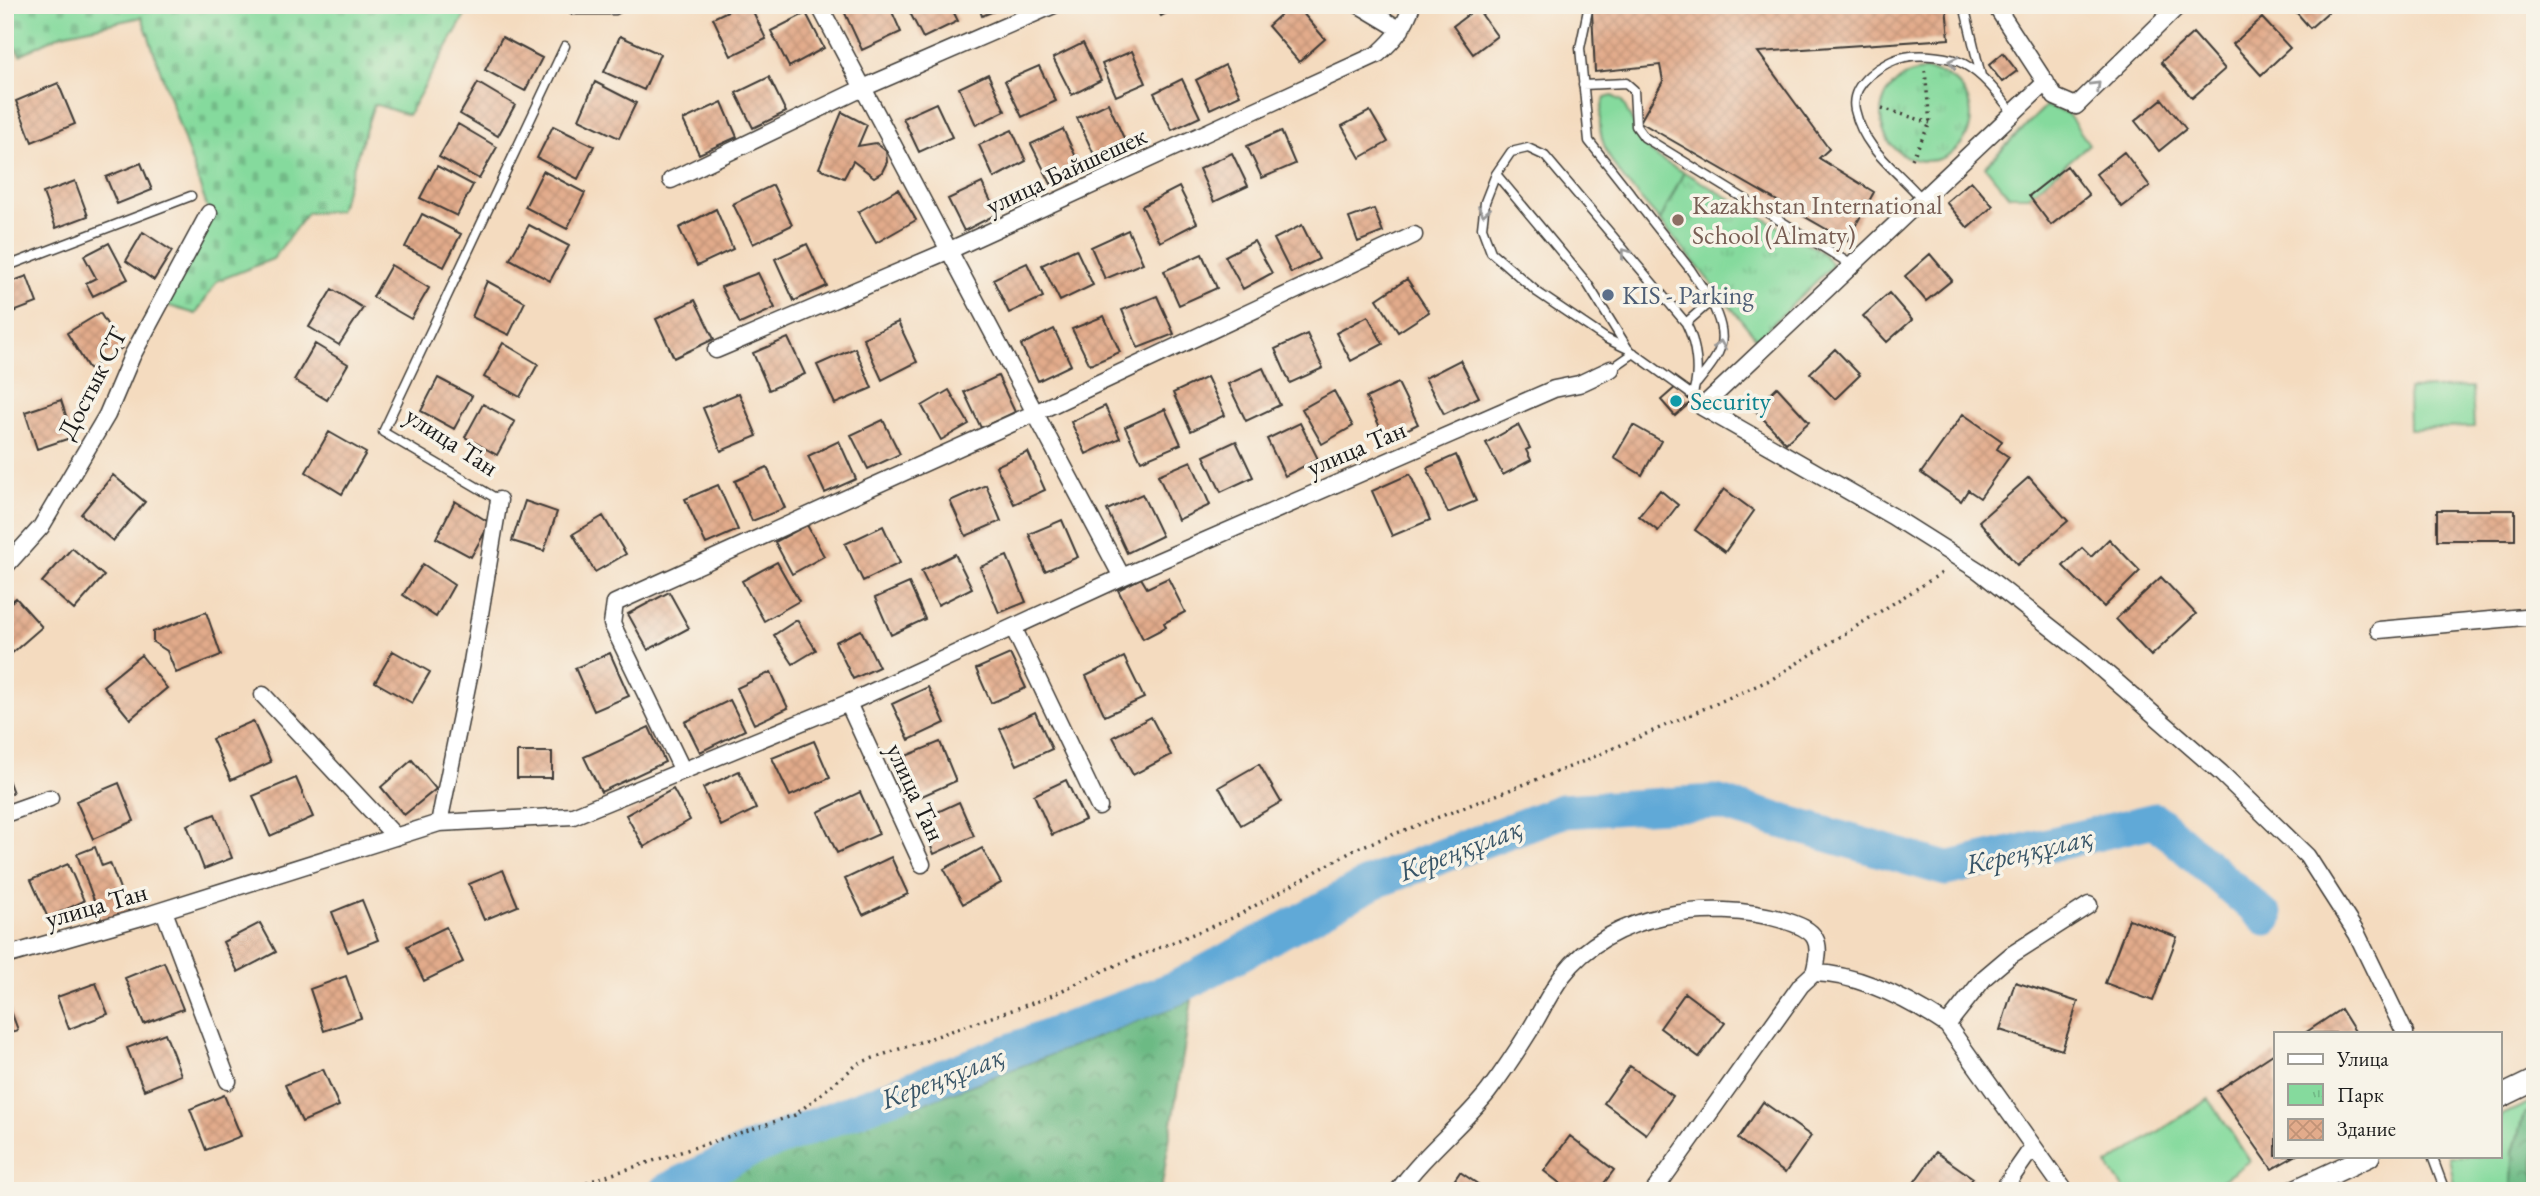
<svg xmlns="http://www.w3.org/2000/svg" width="2540" height="1196" font-family="'EB Garamond',serif">
  <style>
    .grass { fill: #85da9d; stroke: #507b5c; stroke-width: 2 }
    .forest { fill: url(#forest-crowns); stroke: #446b50; stroke-width: 2 }
    .cemetery { fill: url(#cemetery-stones); stroke: #507b5c; stroke-width: 2 }
    .park { fill: url(#park-tufts); stroke: #507b5c; stroke-width: 2 }
    .lines { fill: none; stroke-linecap: round; stroke-linejoin: round }
    .river { stroke: #60a9d7; stroke-width: 35 }
    .building { fill: url(#building-cross-hatch) }
    .service-casing { stroke: #3c3934; stroke-width: 11 }
    .minor-casing { stroke: #3c3934; stroke-width: 19 }
    .tertiary-casing { stroke: #3c3934; stroke-width: 24 }
    .path { stroke: #3c3934; stroke-width: 3.5; stroke-dasharray: 2 5; stroke-linecap: butt }
    .service { stroke: #fff; stroke-width: 8 }
    .minor { stroke: #fff; stroke-width: 16 }
    .tertiary { stroke: #fff; stroke-width: 21 }
    .oneway { stroke: #999 }
    .education-dot { fill: #8d6e63; stroke: #f7f3e8; stroke-width: 2.5 }
    .service-dot { fill: #5c6f8a; stroke: #f7f3e8; stroke-width: 2.5 }
    .culture-dot { fill: #0f9aa8; stroke: #f7f3e8; stroke-width: 2.5 }
    .labels { text-anchor: middle; stroke-width: 7; stroke-linejoin: round; paint-order: stroke }
    .street-label { font-size: 26px; fill: #1c1c1c; stroke: #f7f3e8 }
    .education-label { font-size: 26px; fill: #785e54; stroke: #f7f3e8; text-anchor: start }
    .service-label { font-size: 26px; fill: #4e5e75; stroke: #f7f3e8; text-anchor: start }
    .culture-label { font-size: 26px; fill: #0d838f; stroke: #f7f3e8; text-anchor: start }
    .water-label { font-size: 28px; font-style: italic; fill: #375467; stroke: #f7f3e8 }
  </style>
  <defs>
    <pattern id="forest-crowns" width="20" height="18" patternUnits="userSpaceOnUse" patternTransform="scale(1.75)"><rect width="20" height="18" fill="#6cba84"/><path d="M2 6a3 3 0 1 1 6 0M12 15a3 3 0 1 1 6 0" fill="none" stroke="#58966b"/></pattern>
    <pattern id="cemetery-stones" width="16" height="16" patternUnits="userSpaceOnUse" patternTransform="scale(1.75)"><rect width="16" height="16" fill="#85da9d"/><path d="M2 7V4a2 2 0 0 1 4 0v3zM10 15v-3a2 2 0 0 1 4 0v3z" fill="#72ba87"/></pattern>
    <pattern id="park-tufts" width="24" height="20" patternUnits="userSpaceOnUse" patternTransform="scale(1.75)"><rect width="24" height="20" fill="#85da9d"/><path d="M3 7l-1-3M5 7V3M7 7l1-3M15 17l-1-3M17 17v-4M19 17l1-3" fill="none" stroke="#72ba87"/></pattern>
    <pattern id="building-cross-hatch" width="8" height="8" patternUnits="userSpaceOnUse" patternTransform="scale(1.75)"><rect width="8" height="8" fill="#e2ab8b"/><path d="M0 0l8 8M0 8l8-8" fill="none" stroke="#c19377"/></pattern>
  </defs>
  <rect width="100%" height="100%" fill="#f7f3e8"/>
  <filter id="ink" filterUnits="userSpaceOnUse"><feTurbulence type="fractalNoise" baseFrequency=".0143" numOctaves="2"/><feDisplacementMap in="SourceGraphic" scale="14" xChannelSelector="R" yChannelSelector="G"/><feConvolveMatrix kernelMatrix="1 2 1 2 8 2 1 2 1" color-interpolation-filters="sRGB"/></filter>
  <filter id="wash" filterUnits="userSpaceOnUse"><feTurbulence type="fractalNoise" baseFrequency=".00686" numOctaves="4" result="noise"/><feDisplacementMap in="SourceGraphic" scale="28" xChannelSelector="R" yChannelSelector="G"/><feGaussianBlur stdDeviation="1.57" result="paint"/><feColorMatrix in="noise" values="0 0 0 0 0 0 0 0 0 0 0 0 0 0 0 0 0 1.4 0 .05"/><feComposite in="paint" operator="in"/></filter>
  <g filter="url(#wash)">
    <rect width="100%" height="100%" fill="#f4dbbf"/>
    <path class="grass" d="M1612 96 1622 101C1645 143 1636 149 1684 172L1660 221C1631 186 1584 147 1605 98Z
      M2046 106 2067 113 2089 144 2029 196H2009L1985 166Z
      M2472 387 2474 427 2409 429 2408 389Z
      M2209 1099 2250 1161 2207 1191H2125L2107 1165Z
      M2535 1100V1191H2455L2449 1156H2500V1116Z"/>
    <path class="forest" d="M1192 1000 1161 1191H653L940 1097Z
      M2535 1109V1191H2512L2513 1152 2524 1114Z"/>
    <path class="cemetery" d="M5 5H471L408 115 374 104 339 211 307 213 273 259 217 281 196 314 162 304 209 213 142 17 62 34 20 55 5 33Z"/>
    <path class="park" d="M1881 116a45 45 0 1 1 90 0a45 45 0 1 1-90 0Z
      M1684 172 1819 250 1833 265 1757 339 1660 221Z"/>
    <g class="lines">
      <path class="river" d="M666 1191 745 1152 1178 987 1373 882 1562 811 1716 802 1946 869 2155 820 2266 918"/>
    </g>
    <g id="blocks">
      <path class="building" d="M740 5H750L766 39 731 56 713 18Z
        M851 5H889L901 32 862 50 843 9Z
        M906 5H950L958 21 923 38Z
        M978 5H1009L982 16Z
        M1155 5H1182L1161 16Z
        M1291 5H1296L1325 39 1299 62 1268 26Z
        M1622 5H1946L1949 39 1758 52 1829 149 1819 158 1874 192 1847 241 1640 122 1663 81 1660 65 1595 72 1592 11Z
        M2290 5H2336L2310 28Z
        M1477 8 1497 36 1473 54 1453 26Z
        M806 13 824 48 789 67 771 31Z
        M2262 18 2290 48 2261 75 2233 44Z
        M2193 33 2225 69 2192 98 2161 62Z
        M620 36 660 54 644 90 604 72Z
        M502 37 542 58 525 91 485 70Z
        M1083 43 1101 80 1072 95 1053 58Z
        M1132 51 1146 83 1116 96 1102 64Z
        M2003 53 2017 71 2002 82 1989 65Z
        M1225 65 1240 95 1210 109 1196 80Z
        M1039 66 1056 101 1022 117 1005 81Z
        M988 74 1005 111 976 125 959 88Z
        M769 77 786 112 753 128 736 93Z
        M1182 79 1200 117 1172 130 1154 93Z
        M595 82 636 103 619 138 579 119Z
        M58 83 75 124 32 142 16 101Z
        M478 83 515 105 498 136 460 114Z
        M2162 99 2186 129 2159 151 2135 121Z
        M722 102 737 137 699 154 683 120Z
        M936 103 952 137 919 152 903 118Z
        M1108 103 1127 145 1096 159 1077 118Z
        M1370 111 1388 142 1360 158 1342 126Z
        M842 112 867 125 858 146 876 143 886 151 887 162 882 172 874 177 853 161 844 178 819 168Z
        M458 124 497 147 479 179 439 157Z
        M553 126 594 146 578 179 537 158Z
        M1063 129 1082 170 1051 184 1031 144Z
        M1012 130 1026 161 994 178 979 145Z
        M1281 131 1295 164 1262 178 1247 146Z
        M5 137 13 156 5 159Z
        M2124 152 2150 186 2122 207 2096 174Z
        M1232 153 1248 186 1214 202 1199 169Z
        M141 163 152 190 117 204 106 177Z
        M437 166 473 185 457 216 420 198Z
        M2067 166 2089 195 2051 225 2029 196Z
        M543 171 585 193 567 229 525 207Z
        M75 181 88 216 56 228 43 193Z
        M1971 181 1993 206 1968 228 1946 202Z
        M982 183 997 214 964 231 948 199Z
        M773 185 792 225 753 244 733 204Z
        M1179 187 1197 223 1160 242 1142 206Z
        M898 189 916 220 876 243 858 212Z
        M716 209 733 249 697 266 679 228Z
        M1374 209 1383 232 1358 242 1349 218Z
        M422 214 461 234 444 267 405 247Z
        M529 225 569 246 550 281 510 259Z
        M1302 225 1319 259 1291 273 1274 239Z
        M1128 230 1143 263 1105 279 1091 247Z
        M143 232 172 251 154 280 126 261Z
        M1254 241 1272 273 1243 289 1225 256Z
        M109 243 128 279 93 296 86 283 96 278 84 256Z
        M807 244 827 286 794 301 775 259Z
        M1076 249 1093 285 1060 301 1042 265Z
        M1202 254 1217 288 1179 305 1164 271Z
        M1930 254 1952 280 1926 301 1905 276Z
        M1027 263 1043 297 1009 313 993 279Z
        M391 265 429 288 411 319 373 297Z
        M758 273 775 308 740 324 721 287Z
        M27 276 37 303 11 313 9 306 5 307V284Z
        M1407 279 1429 312 1398 332 1377 299Z
        M487 281 525 302 509 335 472 317Z
        M332 289 363 308 339 345 309 327Z
        M1889 293 1912 320 1887 342 1863 316Z
        M1157 296 1174 334 1138 348 1122 310Z
        M695 300 714 339 674 358 656 319Z
        M100 313 122 348 89 369 67 333Z
        M1104 316 1120 352 1090 365 1072 329Z
        M1368 316 1383 344 1351 361 1336 333Z
        M898 322 917 362 882 380 863 338Z
        M1054 329 1071 365 1038 381 1021 345Z
        M1307 334 1323 368 1290 383 1275 349Z
        M788 338 805 374 769 390 753 353Z
        M503 343 538 364 520 397 484 377Z
        M315 344 348 364 327 400 294 380Z
        M855 348 872 388 835 404 817 365Z
        M1835 349 1860 375 1835 399 1810 373Z
        M1460 360 1479 397 1444 414 1425 378Z
        M1263 368 1280 405 1246 421 1228 384Z
        M998 376 1015 412 981 428 964 392Z
        M1207 377 1225 415 1191 431 1173 393Z
        M438 378 472 396 454 429 421 411Z
        M1398 383 1418 424 1386 440 1366 398Z
        M1677 386 1691 402 1675 416 1661 400Z
        M1777 387 1809 422 1786 443 1754 409Z
        M949 390 969 424 941 440 922 406Z
        M1334 391 1353 426 1322 444 1302 409Z
        M739 393 757 436 721 451 703 408Z
        M61 400 73 437 37 449 25 412Z
        M483 404 515 422 497 455 465 437Z
        M1105 406 1120 438 1086 454 1071 422Z
        M1165 409 1181 444 1141 461 1125 427Z
        M1963 414 2002 441 1997 449 2009 457 1980 498 1968 490 1961 501 1921 473Z
        M883 420 900 454 868 469 851 435Z
        M1300 423 1318 459 1285 476 1267 439Z
        M1518 425 1530 448 1526 450 1531 460 1503 475 1486 443Z
        M1633 425 1661 441 1642 475 1614 458Z
        M329 432 366 453 342 494 306 472Z
        M839 441 856 479 825 493 808 456Z
        M1236 441 1253 477 1221 492 1204 456Z
        M1028 452 1045 490 1014 504 996 466Z
        M1456 455 1476 501 1448 513 1427 468Z
        M1191 461 1210 505 1178 520 1158 475Z
        M767 467 785 508 752 521 735 481Z
        M1410 474 1430 520 1392 536 1372 491Z
        M113 475 145 502 113 541 81 514Z
        M2029 477 2068 521 2017 565 1979 521Z
        M718 485 738 530 706 544 685 499Z
        M986 485 1001 521 966 536 950 501Z
        M1724 489 1754 511 1725 552 1695 530Z
        M1660 490 1678 505 1658 531 1639 516Z
        M1142 494 1162 536 1127 553 1107 510Z
        M455 501 490 523 471 557 436 538Z
        M525 501 557 512 544 551 512 541Z
        M2437 510H2515V540H2437Z
        M603 516 626 554 595 572 573 534Z
        M1062 520 1078 557 1045 571 1029 534Z
        M807 525 824 556 792 574 775 542Z
        M883 526 900 563 863 581 845 544Z
        M2109 539 2140 571 2104 607 2063 566 2082 548 2091 557Z
        M72 548 104 576 74 610 42 582Z
        M955 554 972 588 938 605 921 571Z
        M1007 556 1026 602 999 613 980 567Z
        M777 562 799 601 764 621 742 581Z
        M423 564 454 585 436 617 403 595Z
        M2161 577 2196 614 2151 656 2116 619Z
        M1141 578 1147 588 1168 578 1185 612 1164 623 1166 627 1143 639 1118 590Z
        M909 583 925 619 891 635 875 598Z
        M669 592 689 628 648 650 628 614Z
        M16 598 42 627 11 654 5 647V607Z
        M206 612 221 655 176 673 167 651 153 642V632Z
        M797 620 816 650 793 664 774 635Z
        M861 630 879 667 853 679 835 642Z
        M393 651 430 672 412 703 375 682Z
        M610 653 629 696 594 711 575 668Z
        M1010 654 1026 688 991 703 976 669Z
        M141 655 167 688 130 719 103 686Z
        M1124 657 1144 698 1105 716 1086 676Z
        M771 672 788 708 754 724 737 688Z
        M928 687 945 723 909 740 892 704Z
        M730 700 745 730 700 752 685 722Z
        M1035 712 1052 749 1017 765 1000 729Z
        M1151 717 1171 755 1133 775 1113 737Z
        M253 721 271 762 231 780 212 739Z
        M649 727 665 762 601 792 584 757Z
        M814 741 830 778 790 796 772 758Z
        M940 742 956 781 913 800 896 760Z
        M517 752H552V778H517Z
        M412 760 436 789 404 815 381 787Z
        M1259 764 1281 802 1241 825 1219 787Z
        M5 771 13 793 5 796Z
        M739 771 756 809 721 826 703 788Z
        M296 778 313 817 270 836 253 796Z
        M1066 780 1085 820 1052 835 1034 795Z
        M119 783 134 821 93 839 76 801Z
        M673 789 690 820 644 847 626 815Z
        M860 792 879 834 837 853 818 812Z
        M959 802 974 836 934 854 920 820Z
        M215 814 232 858 204 869 187 825Z
        M95 847 102 866 110 863 129 912 102 922 77 854Z
        M982 848 1001 883 963 904 944 869Z
        M891 857 908 894 863 915 845 879Z
        M68 864 84 901 48 918 31 880Z
        M503 870 518 906 484 920 469 884Z
        M362 900 378 940 348 952 332 912Z
        M2129 919 2177 937 2153 1001 2105 983Z
        M260 923 276 952 238 972 223 942Z
        M446 927 463 962 424 981 407 946Z
        M164 962 183 1009 144 1024 125 978Z
        M346 976 361 1018 324 1031 310 989Z
        M2015 982 2078 1002 2062 1050 2000 1030Z
        M96 983 108 1014 69 1029 57 997Z
        M1685 993 1725 1023 1699 1057 1660 1028Z
        M5 995 18 1030 5 1034Z
        M2341 1009 2356 1033H2305Z
        M165 1033 181 1075 144 1090 127 1048Z
        M2276 1052V1156H2295L2272 1169 2217 1091Z
        M1630 1066 1673 1096 1646 1134 1604 1103Z
        M323 1069 339 1106 302 1122 285 1085Z
        M224 1095 241 1136 206 1150 190 1109Z
        M1763 1102 1811 1136 1785 1173 1738 1139Z
        M1570 1136 1614 1170 1598 1191H1570L1544 1171Z
        M1936 1152 1973 1178 1964 1191H1908Z
        M1460 1172 1488 1191H1447Z"/>
    </g>
  </g>
  <g filter="url(#ink)">
    <use href="#blocks" fill-opacity="0" stroke="#3c3934" stroke-width="2"/>
    <g class="lines">
      <defs>
        <path id="service" d="M568 5 573 10H615L625 5
          M1589 5 1580 48 1589 141 1690 269 1711 301 1686 323
          M1964 5 1981 76
          M1583 85 1626 83 1634 90 1636 126 1644 137 1852 265
          M1496 174 1587 283 1628 349
          M1922 199C1897 170 1864 150 1855 110 1849 84 1883 61 1905 57 1921 54 1950 56 1964 64 1984 75 1999 95 2013 113
          M5 267 191 196
          M1611 369 1634 353
          M1697 383C1723 351 1730 341 1711 301
          M1692 395C1701 374 1696 343 1686 323L1545 156 1528 148 1511 152 1496 174 1485 202 1482 228 1491 252 1537 292 1605 338 1628 349 1692 395 1702 407
          M499 500 383 432 565 46
          M2432 1156 2445 1191"/>
        <path id="minor" d="M819 5 1122 577
          M1359 5 1401 30
          M1995 5 2055 97 2076 106 2179 5
          M2046 82 1702 407 1892 516 1979 571 2082 652 2221 773 2307 856 2357 934 2405 1033
          M671 180 863 88 1054 5
          M716 350 950 250 1378 54C1395 39 1405 26 1412 5
          M5 567 41 527 107 415 132 356 209 213
          M1013 627 1099 807
          M2379 630 2535 616
          M263 695 396 837
          M848 703 922 864
          M683 771 612 624 615 603 1037 412 1414 235
          M5 814 50 798
          M439 823 573 816 848 703 1122 577 1554 389 1579 384 1611 369
          M164 911 228 1081
          M5 956 148 915 439 823 472 662 499 500
          M1947 1025 1985 977 2011 955 2089 905
          M1398 1191C1424 1154 1460 1127 1488 1092 1503 1072 1517 1051 1530 1030 1541 1012 1550 992 1563 975 1611 912 1711 899 1783 920 1817 930 1823 940 1814 973
          M1654 1191 1801 985 1814 973C1860 974 1909 1000 1947 1025L2065 1191
          M2002 1191 2032 1148"/>
        <path id="tertiary" d="M2500 1097 2535 1080
          M2294 1191 2369 1156"/>
      </defs>
      <use href="#service" class="service-casing"/>
      <use href="#minor" class="minor-casing"/>
      <use href="#tertiary" class="tertiary-casing"/>
      <path class="path" d="M1882 108 1930 123
        M1912 159 1930 123 1925 71
        M560 1191 795 1115 859 1063 1044 999 1107 969 1235 917 1358 848 1575 765 1772 679 1945 571"/>
      <use href="#service" class="service"/>
      <use href="#minor" class="minor"/>
      <use href="#tertiary" class="tertiary"/>
    </g>
    <defs><path id="oneway-chevron" d="M-2-3.5L2.5 0L-2 3.5" fill="none" stroke-width="1.6" stroke-linecap="round" stroke-linejoin="round" transform="scale(1.75)"/></defs>
    <g class="oneway">
      <use href="#oneway-chevron" transform="translate(1953 62) rotate(-166)"/>
      <use href="#oneway-chevron" transform="translate(2096 86) rotate(-44)"/>
      <use href="#oneway-chevron" transform="translate(1484 211) rotate(99)"/>
      <use href="#oneway-chevron" transform="translate(1625 253) rotate(-129)"/>
      <use href="#oneway-chevron" transform="translate(1720 345) rotate(-83)"/>
    </g>
  </g>
  <circle class="education-dot" cx="1678" cy="220" r="7"/>
  <circle class="service-dot" cx="1608" cy="295" r="7"/>
  <circle class="culture-dot" cx="1676" cy="401" r="7"/>
  <g class="labels">
    <g class="street-label">
      <text transform="translate(1066 170) rotate(-25)" y="9">улица Байшешек</text>
      <text transform="translate(92 383) rotate(-63)" y="9">Достык СТ</text>
      <text transform="translate(452 441) rotate(33)" y="9">улица Тан</text>
      <text transform="translate(1356 448) rotate(-23)" y="9">улица Тан</text>
      <text transform="translate(916 792) rotate(65)" y="9">улица Тан</text>
      <text transform="translate(96 905) rotate(-16)" y="9">улица Тан</text>
    </g>
    <g class="education-label">
      <text x="1692" y="214">Kazakhstan International<tspan x="1692" dy="30">School (Almaty)</tspan></text>
    </g>
    <g class="service-label">
      <text x="1622" y="304">KIS - Parking</text>
    </g>
    <g class="culture-label">
      <text x="1690" y="410">Security</text>
    </g>
    <g class="water-label">
      <text transform="translate(1460 849) rotate(-21)" y="10">Кереңқұлақ</text>
      <text transform="translate(2029 850) rotate(-13)" y="10">Кереңқұлақ</text>
      <text transform="translate(942 1077) rotate(-21)" y="10">Кереңқұлақ</text>
    </g>
  </g>
  <rect width="2540" height="1196" fill="none" stroke="#f7f3e8" stroke-width="28"/>
  <rect x="2274" y="1032" width="228" height="126" fill="#f7f3e8" stroke="#9f9d96" stroke-width="2"/>
  <rect x="2288" y="1054" width="35" height="10" fill="#ffffff" stroke="#9f9d96" stroke-width="2"/>
  <text x="2337" y="1066" font-size="21" fill="#1c1c1c">Улица</text>
  <rect x="2288" y="1084" width="35" height="21" fill="url(#park-tufts)" stroke="#9f9d96" stroke-width="2"/>
  <text x="2337" y="1102" font-size="21" fill="#1c1c1c">Парк</text>
  <rect x="2288" y="1119" width="35" height="21" fill="url(#building-cross-hatch)" stroke="#9f9d96" stroke-width="2"/>
  <text x="2337" y="1136" font-size="21" fill="#1c1c1c">Здание</text>
</svg>
